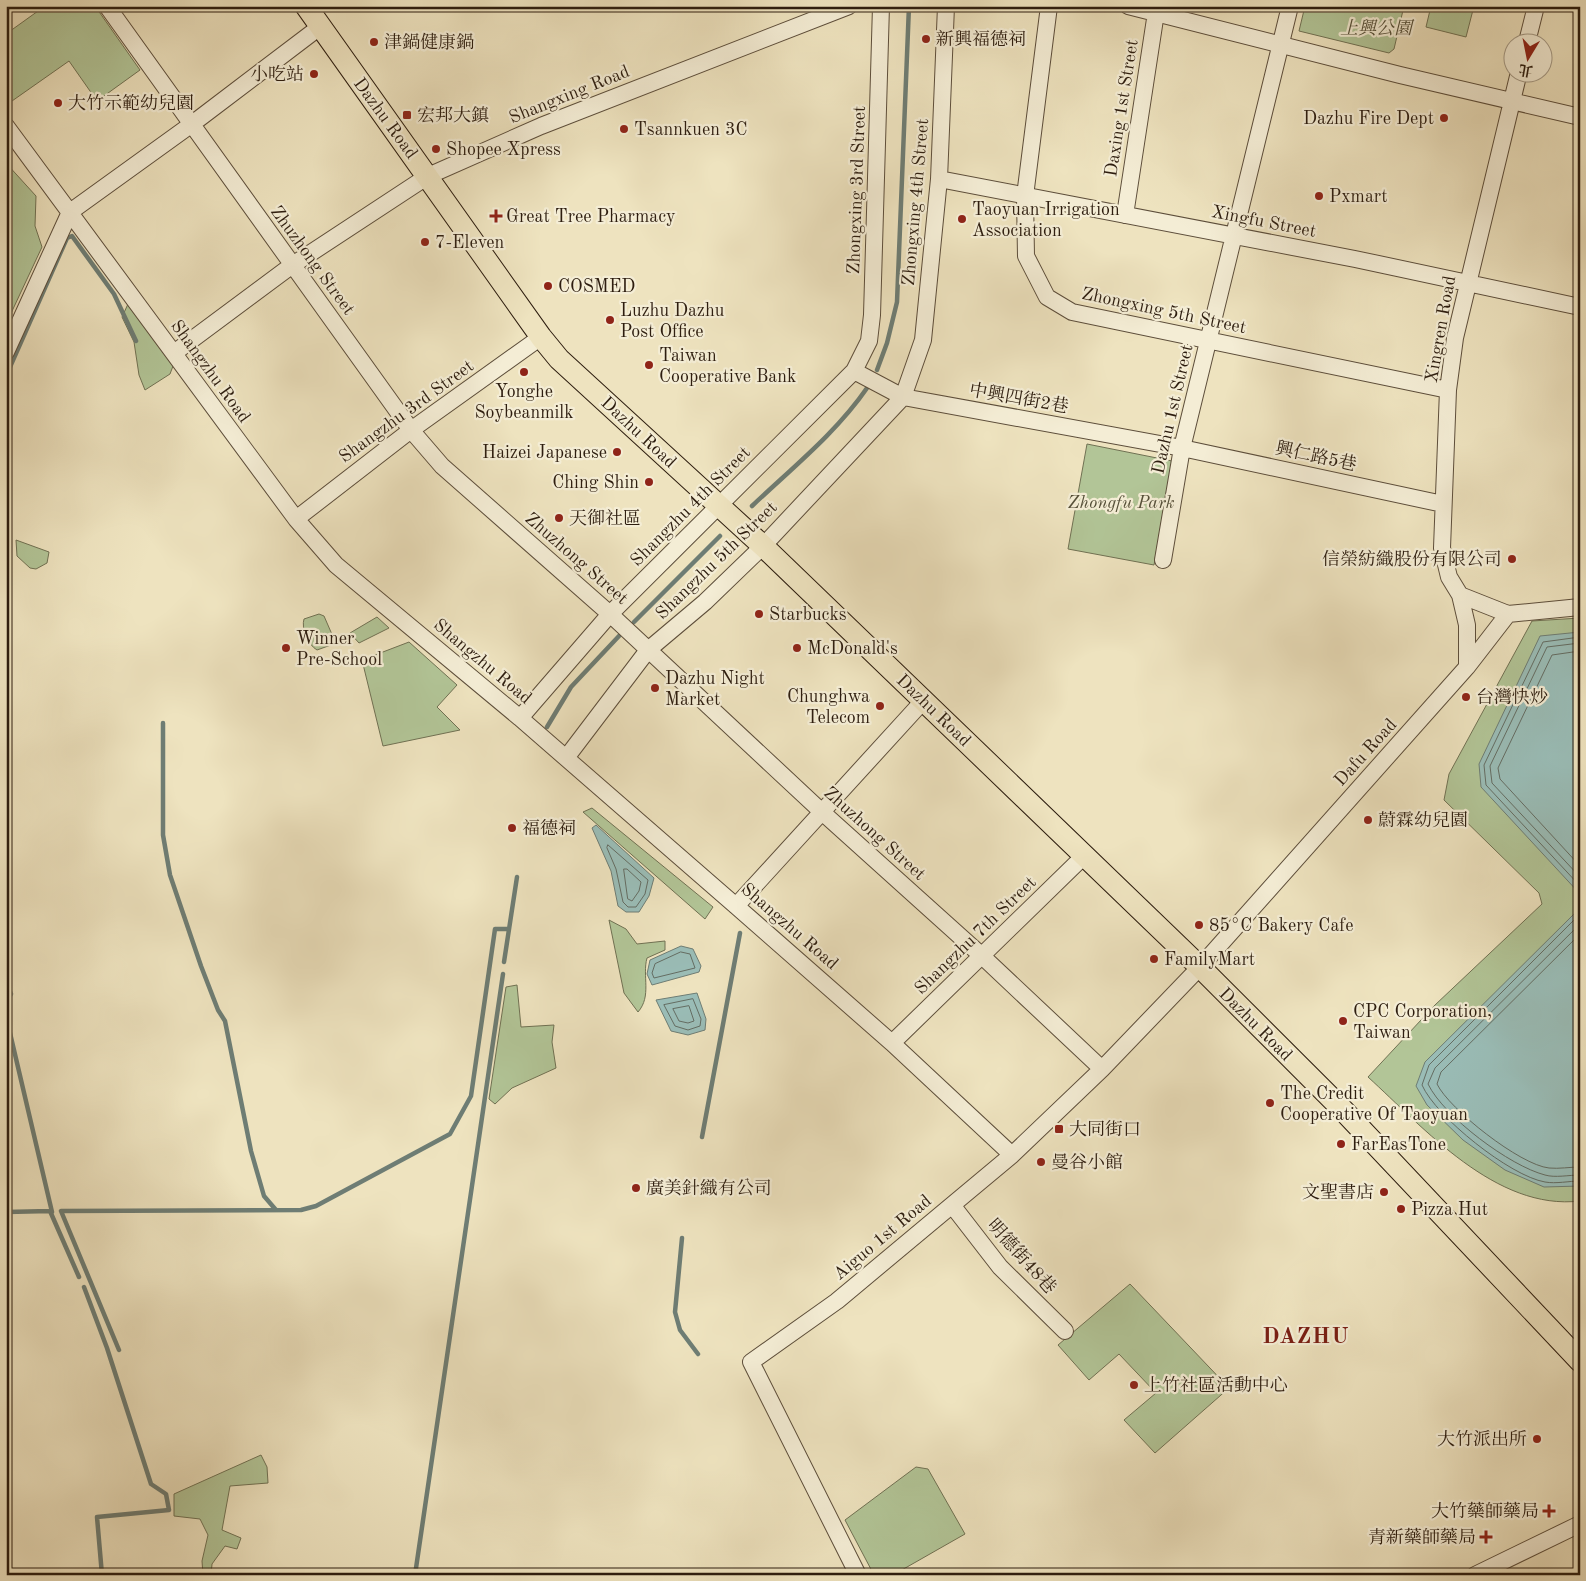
<svg xmlns="http://www.w3.org/2000/svg" width="1586" height="1581" font-family="'Old Standard TT','Noto Serif TC',serif">
  <style>
    .green { fill: #b2c597; stroke: #707153 }
    .water { fill: #9abdb7; stroke: #6e7d74 }
    .lines { fill: none; stroke-linecap: round; stroke-linejoin: round }
    .shore { stroke: #646d63; stroke-width: 1 }
    .stream { stroke: #6e7d74; stroke-width: 4.5 }
    .minor-casing { stroke: #5d4e3b; stroke-width: 18 }
    .major-casing { stroke: #2d1d0f; stroke-width: 23 }
    .minor { stroke: #f4edd5; stroke-width: 16 }
    .major { stroke: #eee3bf; stroke-width: 21 }
    .poi-dot { fill: #8f2418; stroke: #f4edd5; stroke-width: 2 }
    .labels { text-anchor: middle; stroke-width: 4.5; stroke-linejoin: round; paint-order: stroke }
    .park-label { font-size: 18px; font-style: italic; fill: #554f38; stroke: #f4edd5 }
    .poi-label { font-size: 18px; fill: #2d1d0f; stroke: #f4edd5; text-anchor: start }
    .street-label { font-size: 18px; fill: #2d1d0f; stroke: #f4edd5 }
    .district-label { font-size: 22px; font-weight: bold; letter-spacing: 1px; fill: #7a1f14; stroke: #f4edd5 }
  </style>
  <rect width="100%" height="100%" fill="#eee3bf"/>
  <filter id="stains"><feTurbulence type="fractalNoise" baseFrequency=".004" numOctaves="4"/><feColorMatrix values="0 0 0 0 .2 0 0 0 0 .09 0 0 0 0 .02 0 0 0 .5 -.17"/></filter>
  <radialGradient id="worn" r=".72"><stop offset=".6" stop-color="#630" stop-opacity="0"/><stop offset="1" stop-color="#630" stop-opacity=".3"/></radialGradient>
  <path class="green" d="M45 6H95L140 70 97 101 69 61 12 101 6 93V34Z
    M1305 6H1404L1394 49 1389 53 1299 31Z
    M1431 6H1474L1466 37 1426 27Z
    M6 163 36 196 35 226 42 247 6 324Z
    M128 304 173 366 170 374 145 390 139 375 134 342 122 317Z
    M1087 444 1172 461 1154 565 1068 549Z
    M16 540 49 552 47 563 36 569 30 568 17 556Z
    M319 614 324 616 334 639 331 645 317 650C308 645 301 628 304 619Z
    M377 617 389 628 359 643 350 633Z
    M1580 618V1201C1496 1211 1424 1128 1368 1077L1435 1005 1542 904 1539 893 1444 800 1449 774 1532 621Z
    M409 642 457 685 437 707 460 730 383 746 362 660Z
    M592 808 713 907 705 919 583 812Z
    M609 920 626 929 637 944 665 941V950L647 958C642 976 652 996 638 1012L624 993Z
    M517 985 521 1027 554 1025 552 1042 556 1068 512 1088 495 1104 489 1099 506 987Z
    M1130 1284 1229 1388 1155 1453 1124 1420 1156 1393 1119 1354 1089 1380 1058 1345Z
    M261 1455 267 1467 268 1483 230 1486 222 1530 241 1538 237 1549 225 1546 212 1564 211 1575H203L202 1561 208 1535 200 1519 174 1516V1494Z
    M916 1467 928 1469 965 1534 893 1575H874L845 1520Z"/>
  <path class="water" d="M1580 632V894L1481 787 1479 764 1540 636Z
    M596 825 654 878 649 896 639 912H626L618 906 611 871 592 828Z
    M1580 899V1186L1544 1187 1505 1170 1463 1140 1427 1105 1416 1086 1425 1062 1575 913Z
    M681 946 693 949 701 966 699 972 652 985 647 974 650 960Z
    M697 993 706 1019 705 1030 688 1035 671 1031 656 1000Z"/>
  <g class="lines">
    <path class="shore" d="M1580 637 1543 642 1484 765 1486 785 1580 886
      M1580 643 1547 647 1490 766 1492 783 1580 877
      M1580 651 1552 655 1498 768 1500 779 1580 866
      M608 845 648 880 645 894 636 907H628L623 902 616 869 607 848Z
      M624 869H627L641 882 639 891 632 901 628 899Z
      M1580 914 1429 1065 1422 1085C1436 1117 1510 1176 1545 1182 1556 1184 1569 1181 1580 1181
      M1580 924 1435 1068 1428 1084C1444 1117 1510 1166 1545 1175 1555 1178 1569 1175 1580 1175
      M1580 934 1441 1072 1437 1084C1449 1109 1520 1165 1549 1168 1559 1169 1570 1167 1580 1167
      M681 952 690 954 695 968 654 978 652 973 655 964Z
      M693 999 701 1019 700 1026 688 1030 675 1026 664 1005Z
      M689 1006 694 1021 688 1023 679 1021 673 1009Z"/>
    <path class="stream" d="M877 370 887 343 897 302 909 6
      M6 376 67 238 72 236 114 294 136 341
      M752 506C792 468 836 433 867 388
      M634 622 720 536
      M163 723V835L170 875 201 966 218 1010 225 1021 251 1151 264 1196 276 1210
      M547 727 571 687 619 636
      M504 962 517 877
      M6 983 11 994 6 1002
      M6 1016 52 1212
      M702 1137 740 933
      M6 1212 50 1211 79 1277
      M682 1238 675 1312 680 1330 698 1354
      M84 1287 107 1348 151 1484 166 1494 169 1510 97 1517 102 1575
      M119 1350 61 1211 301 1210 316 1206 450 1134 471 1096 495 929H509
      M415 1575 503 974"/>
    <defs>
      <path id="minor" d="M107 6 411 430 442 466 610 614 822 812 982 956 1102 1069
        M1049 6 1025 196 1026 256 1047 297 1072 312 1448 390
        M1128 6 1400 75 1580 117
        M1527 42 1536 6
        M6 126 296 519 336 565 520 718 736 906 892 1043 1012 1155
        M939 179 1355 259 1580 307
        M1125 215 1157 6
        M6 352 70 212 192 124 321 26
        M174 353 291 266 428 176 541 126 849 6
        M854 371 903 397 1182 448 1443 504
        M296 519 411 430 541 337
        M1163 560 1182 448 1290 6
        M1460 595 1467 625V667
        M1508 614 1460 595 1449 577 1442 548 1448 390 1455 338 1519 72
        M520 718 610 614 854 371 869 341 872 315 881 6
        M566 758 648 650 705 602 763 546 903 397 923 340 939 179 946 6
        M736 906 924 700
        M892 1043 1085 855
        M952 1205 1000 1267 1065 1331
        M858 1575 751 1362 837 1301 1012 1155 1102 1069 1200 967 1467 667 1508 614 1580 607
        M1475 1575 1580 1524"/>
      <path id="major" d="M306 6 541 337 559 359 763 546 1200 967 1341 1108 1580 1361"/>
    </defs>
    <use href="#minor" class="minor-casing"/>
    <use href="#major" class="major-casing"/>
    <use href="#minor" class="minor"/>
    <use href="#major" class="major"/>
  </g>
  <g class="poi-dot">
    <circle cx="926" cy="39" r="5"/>
    <circle cx="374" cy="42" r="5"/>
    <circle cx="314" cy="74" r="5"/>
    <circle cx="58" cy="103" r="5"/>
    <rect x="402" y="110" width="10" height="10" rx="2.5"/>
    <circle cx="1444" cy="118" r="5"/>
    <circle cx="624" cy="129" r="5"/>
    <circle cx="436" cy="149" r="5"/>
    <circle cx="1319" cy="196" r="5"/>
    <path d="M493.5 208.5h5v5h5v5h-5v5h-5v-5h-5v-5h5z"/>
    <circle cx="962" cy="219" r="5"/>
    <circle cx="425" cy="242" r="5"/>
    <circle cx="548" cy="286" r="5"/>
    <circle cx="610" cy="320" r="5"/>
    <circle cx="649" cy="365" r="5"/>
    <circle cx="524" cy="372" r="5"/>
    <circle cx="617" cy="452" r="5"/>
    <circle cx="649" cy="482" r="5"/>
    <circle cx="559" cy="518" r="5"/>
    <circle cx="1512" cy="559" r="5"/>
    <circle cx="759" cy="614" r="5"/>
    <circle cx="286" cy="648" r="5"/>
    <circle cx="797" cy="648" r="5"/>
    <circle cx="655" cy="688" r="5"/>
    <circle cx="1466" cy="697" r="5"/>
    <circle cx="880" cy="706" r="5"/>
    <circle cx="1368" cy="820" r="5"/>
    <circle cx="512" cy="828" r="5"/>
    <circle cx="1199" cy="925" r="5"/>
    <circle cx="1154" cy="959" r="5"/>
    <circle cx="1343" cy="1021" r="5"/>
    <circle cx="1270" cy="1103" r="5"/>
    <rect x="1054" y="1124" width="10" height="10" rx="2.5"/>
    <circle cx="1341" cy="1144" r="5"/>
    <circle cx="1041" cy="1162" r="5"/>
    <circle cx="636" cy="1188" r="5"/>
    <circle cx="1384" cy="1192" r="5"/>
    <circle cx="1401" cy="1209" r="5"/>
    <circle cx="1134" cy="1385" r="5"/>
    <circle cx="1537" cy="1439" r="5"/>
    <path d="M1546.5 1503.5h5v5h5v5h-5v5h-5v-5h-5v-5h5z"/>
    <path d="M1483.5 1529.5h5v5h5v5h-5v5h-5v-5h-5v-5h5z"/>
  </g>
  <g class="labels">
    <g class="park-label">
      <text x="1376" y="34">上興公園</text>
      <text x="1121" y="508">Zhongfu Park</text>
    </g>
    <g class="poi-label">
      <text x="936" y="45">新興福德祠</text>
      <text x="384" y="48">津鍋健康鍋</text>
      <text x="304" y="80" text-anchor="end">小吃站</text>
      <text x="68" y="109">大竹示範幼兒園</text>
      <text x="417" y="121">宏邦大鎮</text>
      <text x="1434" y="124" text-anchor="end">Dazhu Fire Dept</text>
      <text x="634" y="135">Tsannkuen 3C</text>
      <text x="446" y="155">Shopee Xpress</text>
      <text x="1329" y="202">Pxmart</text>
      <text x="972" y="215">Taoyuan Irrigation<tspan x="972" dy="21">Association</tspan></text>
      <text x="506" y="222">Great Tree Pharmacy</text>
      <text x="435" y="248">7-Eleven</text>
      <text x="558" y="292">COSMED</text>
      <text x="620" y="316">Luzhu Dazhu<tspan x="620" dy="21">Post Office</tspan></text>
      <text x="659" y="361">Taiwan<tspan x="659" dy="21">Cooperative Bank</tspan></text>
      <text x="524" y="397" text-anchor="middle">Yonghe<tspan x="524" dy="21">Soybeanmilk</tspan></text>
      <text x="607" y="458" text-anchor="end">Haizei Japanese</text>
      <text x="639" y="488" text-anchor="end">Ching Shin</text>
      <text x="569" y="524">天御社區</text>
      <text x="1502" y="565" text-anchor="end">信榮紡織股份有限公司</text>
      <text x="769" y="620">Starbucks</text>
      <text x="296" y="644">Winner<tspan x="296" dy="21">Pre-School</tspan></text>
      <text x="807" y="654">McDonald's</text>
      <text x="665" y="684">Dazhu Night<tspan x="665" dy="21">Market</tspan></text>
      <text x="870" y="702" text-anchor="end">Chunghwa<tspan x="870" dy="21">Telecom</tspan></text>
      <text x="1476" y="703">台灣快炒</text>
      <text x="1378" y="826">蔚霖幼兒園</text>
      <text x="522" y="834">福德祠</text>
      <text x="1209" y="931">85°C Bakery Cafe</text>
      <text x="1164" y="965">FamilyMart</text>
      <text x="1353" y="1017">CPC Corporation,<tspan x="1353" dy="21">Taiwan</tspan></text>
      <text x="1280" y="1099">The Credit<tspan x="1280" dy="21">Cooperative Of Taoyuan</tspan></text>
      <text x="1069" y="1135">大同街口</text>
      <text x="1351" y="1150">FarEasTone</text>
      <text x="1051" y="1168">曼谷小館</text>
      <text x="646" y="1194">廣美針織有公司</text>
      <text x="1374" y="1198" text-anchor="end">文聖書店</text>
      <text x="1411" y="1215">Pizza Hut</text>
      <text x="1144" y="1391">上竹社區活動中心</text>
      <text x="1527" y="1445" text-anchor="end">大竹派出所</text>
      <text x="1539" y="1517" text-anchor="end">大竹藥師藥局</text>
      <text x="1476" y="1543" text-anchor="end">青新藥師藥局</text>
    </g>
    <g class="street-label">
      <text transform="translate(569 94) rotate(-22)" y="6">Shangxing Road</text>
      <text transform="translate(1121 108) rotate(-81)" y="6">Daxing 1st Street</text>
      <text transform="translate(386 118) rotate(54)" y="6">Dazhu Road</text>
      <text transform="translate(856 190) rotate(-88)" y="6">Zhongxing 3rd Street</text>
      <text transform="translate(915 202) rotate(-85)" y="6">Zhongxing 4th Street</text>
      <text transform="translate(1264 221) rotate(11)" y="6">Xingfu Street</text>
      <text transform="translate(313 260) rotate(54)" y="6">Zhuzhong Street</text>
      <text transform="translate(1164 310) rotate(12)" y="6">Zhongxing 5th Street</text>
      <text transform="translate(1440 329) rotate(-80)" y="6">Xingren Road</text>
      <text transform="translate(211 371) rotate(54)" y="6">Shangzhu Road</text>
      <text transform="translate(1019 398) rotate(10)" y="6">中興四街2巷</text>
      <text transform="translate(1172 409) rotate(-77)" y="6">Dazhu 1st Street</text>
      <text transform="translate(406 411) rotate(-36)" y="6">Shangzhu 3rd Street</text>
      <text transform="translate(639 432) rotate(43)" y="6">Dazhu Road</text>
      <text transform="translate(1316 456) rotate(12)" y="6">興仁路5巷</text>
      <text transform="translate(690 506) rotate(-45)" y="6">Shangzhu 4th Street</text>
      <text transform="translate(577 558) rotate(41)" y="6">Zhuzhong Street</text>
      <text transform="translate(716 560) rotate(-44)" y="6">Shangzhu 5th Street</text>
      <text transform="translate(483 661) rotate(40)" y="6">Shangzhu Road</text>
      <text transform="translate(934 710) rotate(44)" y="6">Dazhu Road</text>
      <text transform="translate(1365 752) rotate(-48)" y="6">Dafu Road</text>
      <text transform="translate(875 833) rotate(42)" y="6">Zhuzhong Street</text>
      <text transform="translate(790 926) rotate(41)" y="6">Shangzhu Road</text>
      <text transform="translate(975 935) rotate(-44)" y="6">Shangzhu 7th Street</text>
      <text transform="translate(1256 1024) rotate(45)" y="6">Dazhu Road</text>
      <text transform="translate(882 1237) rotate(-40)" y="6">Aiguo 1st Road</text>
      <text transform="translate(1022 1256) rotate(48)" y="6">明德街48巷</text>
    </g>
    <g class="district-label">
      <text x="1306" y="1343">DAZHU</text>
    </g>
  </g>
  <rect width="1586" height="1581" fill="none" stroke="#eee3bf" stroke-width="25"/>
  <rect x="8" y="8" width="1571" height="1566" fill="none" stroke="#2d1d0f" stroke-width="2.5"/>
  <rect x="12" y="12" width="1561" height="1556" fill="none" stroke="#2d1d0f"/>
  <g transform="translate(1528 58) rotate(190)"><circle r="24" fill="#f4edd5" stroke="#a49a86"/>
  <path d="M0-4L9 19L0 12L-9 19Z" fill="#8f2418"/>
  <text y="-8" font-size="14" font-weight="bold" text-anchor="middle" fill="#2d1d0f">北</text>
  </g>
  <rect width="100%" height="100%" filter="url(#stains)"/>
  <rect width="100%" height="100%" fill="url(#worn)"/>
</svg>
